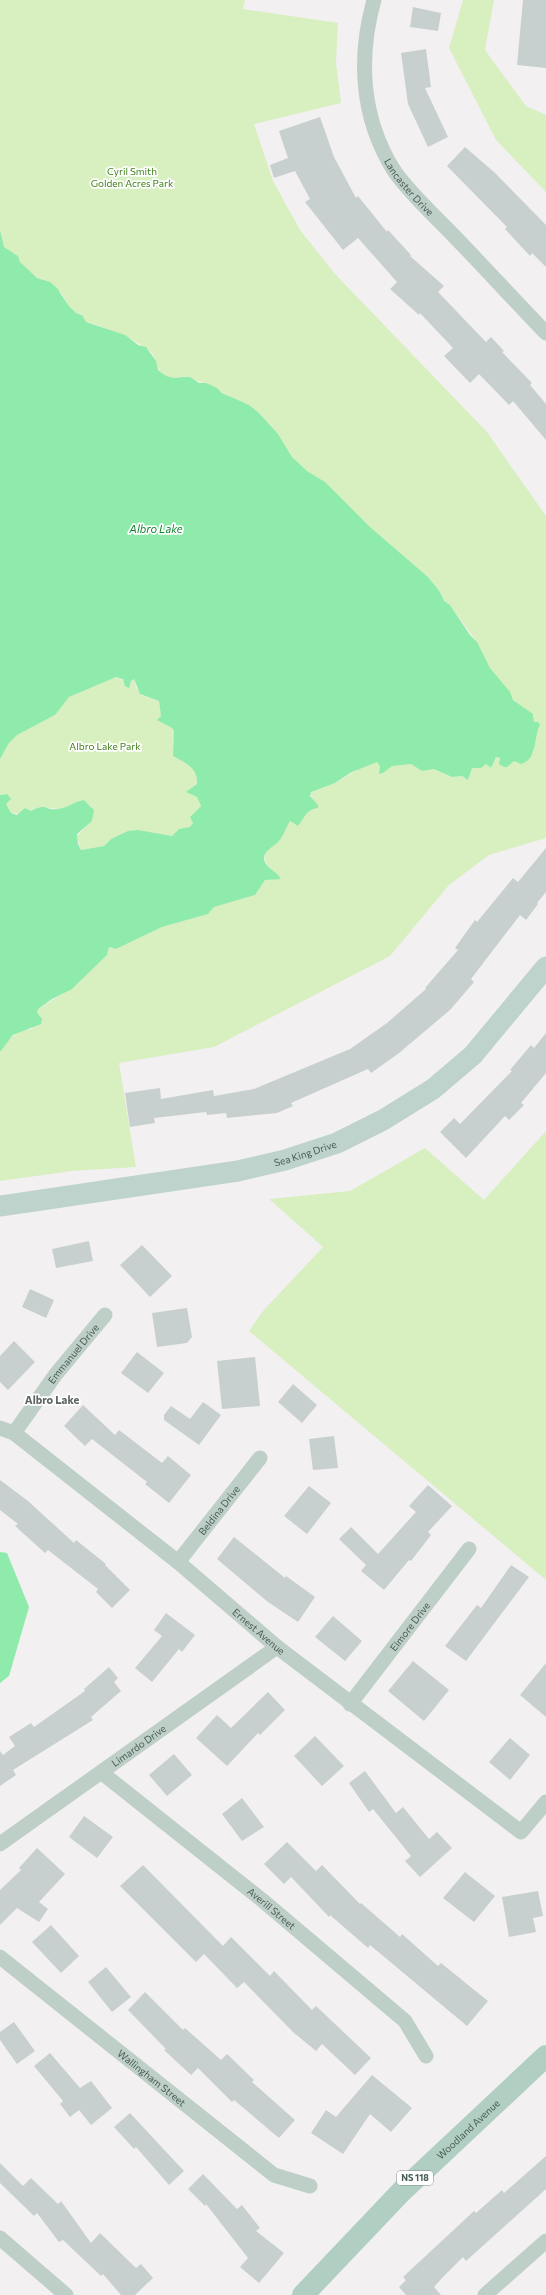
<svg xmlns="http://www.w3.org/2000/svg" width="546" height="2295" font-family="Commissioner,sans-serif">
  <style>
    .green { fill: #d8efc0 }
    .water { fill: #8eebab }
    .building { fill: #c7d0ce }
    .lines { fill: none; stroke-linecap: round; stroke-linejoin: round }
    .street { stroke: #becfc8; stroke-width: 15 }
    .secondary { stroke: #bed3cb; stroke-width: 21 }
    .primary { stroke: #b1cec2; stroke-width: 22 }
    .labels { text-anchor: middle; stroke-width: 3.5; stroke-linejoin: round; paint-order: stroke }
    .shield { fill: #fff; stroke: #7f8e88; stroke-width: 1 }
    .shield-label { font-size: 9px; font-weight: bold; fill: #485d55 }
    .park-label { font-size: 10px; fill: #417f19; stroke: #fff }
    .street-label { font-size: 10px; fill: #485d55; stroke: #fff }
    .water-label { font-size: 11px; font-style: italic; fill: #108434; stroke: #fff }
    .neighbourhood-label { font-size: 11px; font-weight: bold; fill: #5d6562; stroke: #fff }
  </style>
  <rect width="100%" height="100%" fill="#f3f0f2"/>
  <path class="green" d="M0 0H245L243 9 338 23 336 63 341 103 254 124 273 181 300 230 335 274 487 432 546 516V838L489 855 449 885 390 956 214 1047 119 1063 136 1167 72 1171 0 1181V1052C9 1039 15 1031 32 1029L41 1016 37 1012 38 1009 75 986 107 955 109 947 116 949 162 927 208 914 214 907 255 895 265 880 281 878C272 870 257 860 269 847 272 845 277 843 279 840 283 834 286 827 290 821L296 825 300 824C301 815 309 810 318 808L310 794C316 786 326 787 335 783 349 777 361 764 377 762L379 763 383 773 391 766 411 764 422 771 434 769 452 777 462 776 469 780V773L472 768H481L486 764 491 768 496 757 500 758 499 762 516 761 518 763 534 752V740L540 725 534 722V715L513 700 490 668 474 638 450 605 443 601V596L428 577 370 527 323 481 307 471 292 457 278 434 259 413 206 383C198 383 193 378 186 377 178 376 172 381 165 376 156 370 157 362 152 353 146 344 98 324 86 322L81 314 76 313 68 305 62 294 42 279 37 278 20 262 18 256 4 247 0 230Z
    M463 0H494L485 50 526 106 546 115V192L496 140 449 48Z
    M120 677 124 682 131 684V681L134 679 136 687 141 695 159 701 161 716 158 720 172 728 174 731 173 756C186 763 198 768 197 784L187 792 197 797 201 806 190 817 193 823 190 828 172 836 140 831H128L111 839 104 846 81 850 77 836 93 819 92 807 83 800 60 809 39 807 31 811 25 808 20 814 11 813 6 804 10 800 4 794 0 795V759L9 743 17 735 53 716 69 697 112 678Z
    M546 1131V1580L249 1331 263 1311 323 1247 269 1199 350 1191 425 1148 484 1200Z"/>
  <path class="water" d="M0 230 4 247 18 256 20 262 37 278 50 282 57 288 68 305 76 313 82 315 86 322 125 335 138 345 146 347 156 361 158 370C172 382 174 376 190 377L199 383H206L217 388 222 393 249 405 259 413 278 434 292 457 307 471 325 482 370 527 428 577C433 584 442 592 444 601L450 605 470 635 477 642 490 668 510 692 513 700 533 714 534 722H538L540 725C533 738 538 759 521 764L514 761 507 767H504L499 764 500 758 496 757 491 768 486 764 481 768H472L468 780 462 776 452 777 434 769 422 771 411 764 392 766 383 773 379 774 380 766 377 762 352 772 335 783 311 792 310 796 318 805V808C305 810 305 818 298 826L290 821C286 828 283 837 278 842 272 848 259 853 266 864 270 870 278 873 281 879L265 880 255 895 214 907 208 914 162 927 116 949 109 947 107 955 72 989 52 999 38 1009 37 1012 42 1019 41 1024 13 1035 0 1052V795L7 794 11 799 6 804 11 813 17 815 25 808 31 811C46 802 46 811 58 809 68 808 75 801 84 800L94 810 92 821 77 834 78 844 81 850 104 846 111 839 128 831 138 830 172 836 179 829 190 827 193 823 190 817 201 806 197 797 186 792 197 784C198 768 186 763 173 756L174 731 172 728 157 720 161 716 159 701 140 694 134 679 131 681 129 688 125 686 123 679 116 677 69 697 55 715 17 735 9 743 0 759Z
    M0 1552 7 1553 29 1607 9 1676 0 1683Z"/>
  <path class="building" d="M523 0H546V68L517 65Z
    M413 7 441 13 438 31 410 27Z
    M426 49 431 87 425 88 448 137 428 147 408 104 401 53Z
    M320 117 334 157 356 198 358 196 387 232 388 230 411 255 410 256 444 286 438 292 486 342 491 337 504 351 502 352 532 383 530 385 546 404V440L513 401 509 405 479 374 470 383 444 356 453 348 420 313 419 315 390 289 397 282 358 238 343 250 305 202 310 199 295 171 274 178 270 165 288 158 279 131Z
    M465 147 494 172 546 225V267L532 253 530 256 505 229 507 227 447 166Z
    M546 848V892L537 903 538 904 526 920 520 915 471 979 474 982 450 1010 399 1053 371 1073 368 1069 291 1103 293 1106 277 1113 227 1118 226 1113 207 1115 206 1112 154 1118 155 1123 130 1127 125 1093 160 1088 161 1099 213 1090 214 1096 254 1089 350 1049 387 1023 426 989 425 988 458 950 455 948 475 920 477 922 513 878 518 882Z
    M546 1033V1073L521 1103 524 1105 509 1120 505 1116 466 1158 440 1132 454 1118 460 1124 512 1071 510 1070 531 1045 534 1048Z
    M89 1241 93 1261 56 1268 52 1249Z
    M142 1245 172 1276 150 1297 120 1265Z
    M30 1289 54 1300 46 1318 22 1307Z
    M187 1308 192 1337 187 1343 157 1347 152 1313Z
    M14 1341 35 1362 8 1390 0 1382V1356Z
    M137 1352 164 1373 148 1393 121 1373Z
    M255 1357 260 1406 222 1409 217 1361Z
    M293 1384 317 1405 302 1423 278 1402Z
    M203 1402 221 1415 199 1445 164 1420V1415L171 1406 190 1419Z
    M83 1405 115 1435 119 1430 162 1463 168 1456 191 1475 169 1503 145 1484 147 1482 92 1439 85 1446 64 1426Z
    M334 1436 338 1468 313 1470 309 1439Z
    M0 1480 28 1501 74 1543 76 1540 106 1564 105 1565 130 1590 112 1608 96 1592 98 1589 48 1550 45 1553 15 1526 18 1524 0 1510Z
    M428 1485 452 1506 428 1532 431 1535 411 1561 409 1560 384 1590 361 1571 366 1565 339 1539 351 1527 378 1554 416 1512 409 1506Z
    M309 1486 331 1503 307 1534 284 1516Z
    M234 1537 285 1578 286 1576 315 1597 298 1622 268 1602 217 1559Z
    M511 1565 529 1577 466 1661 445 1646 477 1605 481 1608Z
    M166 1613 195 1635 182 1652 179 1649 152 1682 135 1668 162 1636 154 1630Z
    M333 1616 362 1641 345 1661 315 1637Z
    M413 1661 449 1690 424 1721 388 1691Z
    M546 1663V1717L520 1695Z
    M109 1667 118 1678 114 1682 121 1691 91 1717 93 1720 13 1770 16 1775 0 1786V1751L3 1755 15 1746 9 1737 31 1723 34 1727 85 1691 84 1689Z
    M268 1692 285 1710 260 1735 258 1733 227 1766 196 1738 217 1715 231 1728Z
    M315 1736 344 1766 322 1786 294 1756Z
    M510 1738 530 1755 510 1780 489 1762Z
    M174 1754 192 1775 167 1796 149 1775Z
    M365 1771 396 1813 403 1807 429 1839 437 1832 452 1848 420 1877 405 1861 411 1856 373 1809 369 1812 349 1783Z
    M242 1798 264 1827 242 1841 222 1814Z
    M84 1816 113 1837 97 1858 69 1837Z
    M287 1842 316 1871 322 1865 360 1904 361 1903 400 1937 402 1934 438 1966 441 1963 488 2001 467 2026 370 1945 368 1948 330 1915 329 1917 291 1877 284 1884 264 1864Z
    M37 1848 65 1874 39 1902 48 1909 39 1922 17 1908 0 1925V1890L21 1870 19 1868Z
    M143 1865 223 1946 231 1937 270 1976 274 1971 312 2010 316 2006 371 2058 355 2075 322 2044 316 2051 293 2032 244 1982 237 1988 204 1954 196 1962 120 1886Z
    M465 1872 495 1896 474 1922 443 1898Z
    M538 1891 543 1916 533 1918 536 1932 509 1937 502 1897Z
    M51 1925 79 1956 61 1973 32 1942Z
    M106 1967 131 1997 112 2012 88 1982Z
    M145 1992 183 2030 185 2028 221 2060 227 2054 254 2080 252 2082 295 2120 279 2138 234 2100 232 2102 198 2068 191 2075 164 2050 166 2049 128 2010Z
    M14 2022 35 2051 17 2064 0 2040V2032Z
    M50 2053 80 2088 91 2081 112 2108 91 2125 79 2110 70 2117 60 2104 63 2101 34 2066Z
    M372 2075 412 2108 391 2132 370 2114 343 2154 311 2133 326 2110 336 2117Z
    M130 2113 184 2171 169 2185 136 2147 134 2149 114 2127Z
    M546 2156V2189L466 2261 463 2257 442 2278 434 2287 441 2295H406L399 2287 406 2280 403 2277 474 2211 476 2213 502 2190 504 2193Z
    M0 2163 23 2186 31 2178 58 2204 61 2201 91 2243 100 2233 136 2268 141 2264 153 2278 135 2295H121L103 2274 101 2276 63 2240 59 2242 37 2213 34 2216 0 2183Z
    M203 2174 237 2209 242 2205 260 2228 256 2231 284 2253 259 2283 240 2267 248 2258 206 2204 205 2206 188 2189Z"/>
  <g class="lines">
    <g class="street">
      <path id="s1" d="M374 0C358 57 361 117 393 169 407 191 436 217 454 236 485 268 515 301 546 333"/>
      <path id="s2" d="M0 1428 14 1433 178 1562 277 1647 521 1832 546 1802"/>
      <path id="s3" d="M14 1433 56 1374 105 1315"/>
      <path id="s4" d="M178 1562 260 1458"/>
      <path id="s5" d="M350 1704 469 1549"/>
      <path id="s6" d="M102 1773 262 1900 405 2021 426 2056"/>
      <path id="s7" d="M0 1844 277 1647"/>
      <path id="s8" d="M0 1957 274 2175 310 2186"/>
      <path d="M0 2238 66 2295"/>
      <path d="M485 2295 546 2241"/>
    </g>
    <path class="secondary" id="s9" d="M0 1206 238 1171 285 1160 337 1143 383 1120 433 1089 473 1055 546 967"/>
    <path class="primary" id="s10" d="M303 2295 401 2192 546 2056"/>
  </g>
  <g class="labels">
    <rect class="shield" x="397" y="2171" width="36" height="14" rx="3"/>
    <g class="shield-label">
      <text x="415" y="2181">NS 118</text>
    </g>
    <g class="park-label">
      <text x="132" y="175">Cyril Smith<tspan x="132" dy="12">Golden Acres Park</tspan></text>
      <text x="105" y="750">Albro Lake Park</text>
    </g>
    <g class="street-label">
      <text dy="4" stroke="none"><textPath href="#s1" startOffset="199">Lancaster Drive</textPath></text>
      <text dy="4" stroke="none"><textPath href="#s9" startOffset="310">Sea King Drive</textPath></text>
      <text dy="4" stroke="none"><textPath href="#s3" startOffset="99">Emmanuel Drive</textPath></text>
      <text dy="4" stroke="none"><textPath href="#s4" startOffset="66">Beldina Drive</textPath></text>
      <text dy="4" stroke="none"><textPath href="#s5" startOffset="98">Elmore Drive</textPath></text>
      <text dy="4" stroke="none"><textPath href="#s2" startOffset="330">Ernest Avenue</textPath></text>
      <text dy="4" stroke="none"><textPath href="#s7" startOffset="170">Limardo Drive</textPath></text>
      <text dy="4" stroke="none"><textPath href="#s6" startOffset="217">Averill Street</textPath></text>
      <text dy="4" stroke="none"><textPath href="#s8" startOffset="194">Wallingham Street</textPath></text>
      <text dy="4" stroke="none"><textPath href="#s10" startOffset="234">Woodland Avenue</textPath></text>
    </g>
    <g class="water-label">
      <text x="156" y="533">Albro Lake</text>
    </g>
    <g class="neighbourhood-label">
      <text x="52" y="1404">Albro Lake</text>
    </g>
  </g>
</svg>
